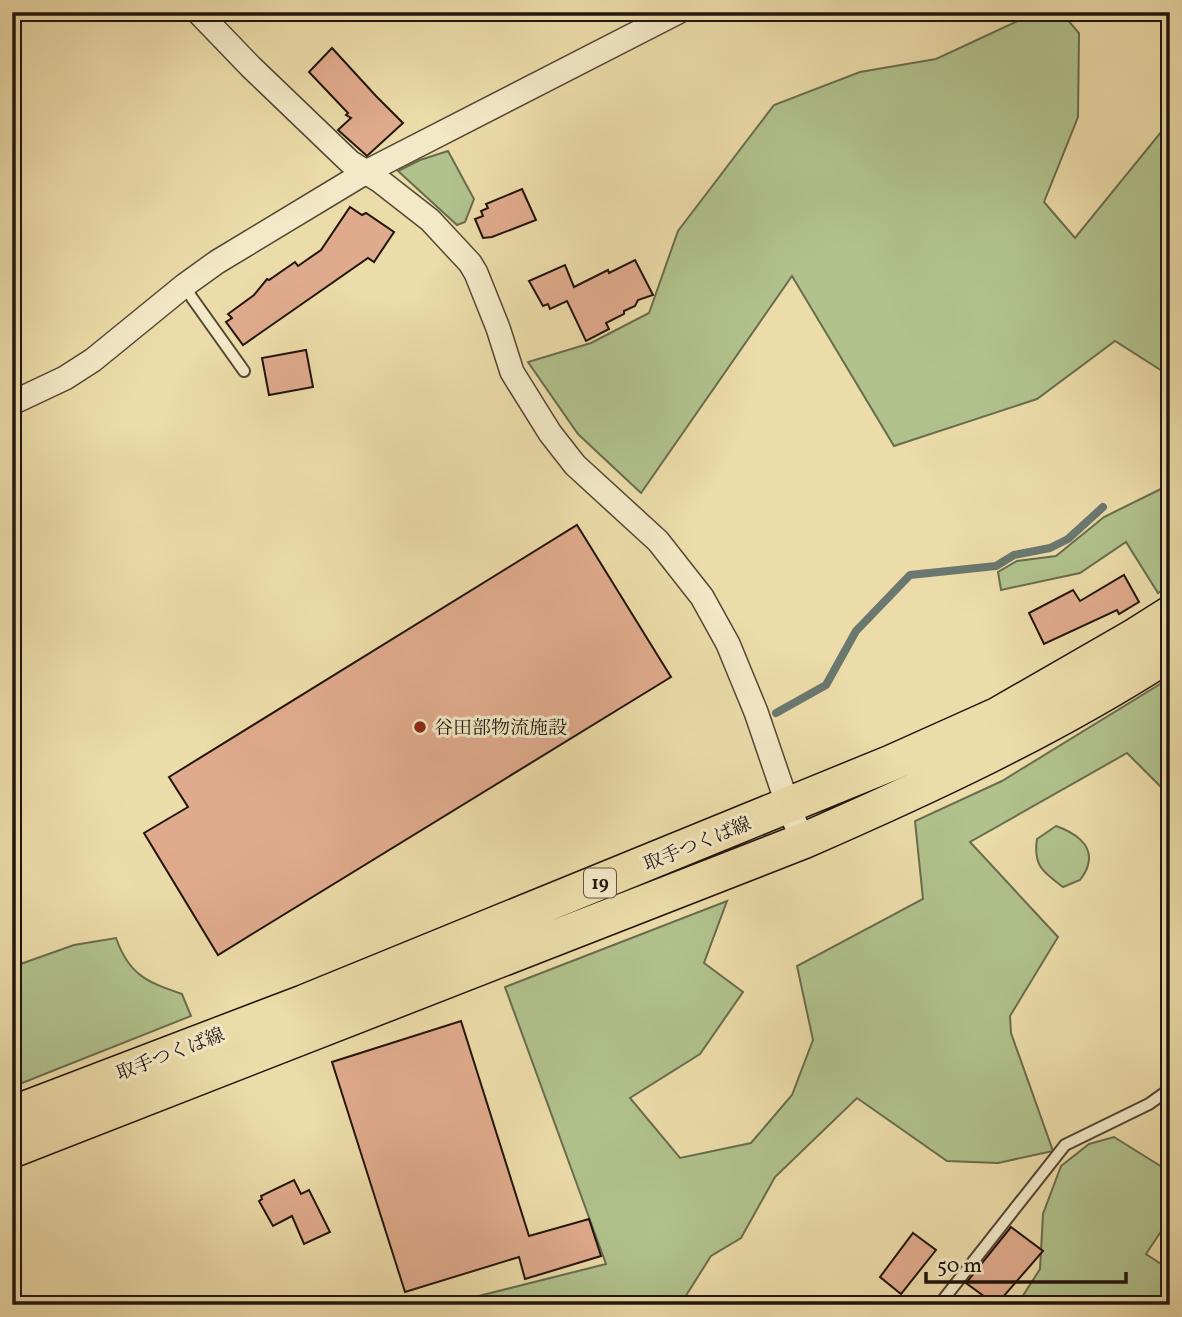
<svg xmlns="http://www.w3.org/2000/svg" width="1182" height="1317" font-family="Vollkorn,'Noto Serif JP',serif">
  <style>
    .green { fill: #b1c28d; stroke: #696c4e; stroke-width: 2 }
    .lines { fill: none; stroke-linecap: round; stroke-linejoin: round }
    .stream { stroke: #6a786f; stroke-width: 8 }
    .building { fill: #e0ab8d; stroke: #21150e; stroke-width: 2 }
    .lane-casing { stroke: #544735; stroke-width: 14 }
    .street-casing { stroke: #544735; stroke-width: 26 }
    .primary-casing { stroke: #21150e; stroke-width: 38 }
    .lane { stroke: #f3e8c7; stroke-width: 10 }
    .street { stroke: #f3e8c7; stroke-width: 23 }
    .primary { stroke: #ecdca9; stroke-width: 35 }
    .poi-dot { fill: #8f2418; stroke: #f3e8c7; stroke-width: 2.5 }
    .labels { text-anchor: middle; stroke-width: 6; stroke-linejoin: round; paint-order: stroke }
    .shield { fill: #f3e8c7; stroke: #605446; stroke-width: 2 }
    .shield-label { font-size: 18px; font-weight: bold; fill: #21150e }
    .poi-label { font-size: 19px; fill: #21150e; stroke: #f3e8c7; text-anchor: start }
    .street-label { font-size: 19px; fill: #21150e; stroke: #f3e8c7 }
  </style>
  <rect width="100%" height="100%" fill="#ecdca9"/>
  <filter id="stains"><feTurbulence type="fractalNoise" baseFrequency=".00286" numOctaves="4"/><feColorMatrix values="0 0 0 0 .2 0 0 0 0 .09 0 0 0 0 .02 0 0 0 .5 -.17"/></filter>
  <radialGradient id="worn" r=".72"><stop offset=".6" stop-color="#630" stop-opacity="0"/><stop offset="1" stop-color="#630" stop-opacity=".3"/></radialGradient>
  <path class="green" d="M1037 12H1061L1079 33 1078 117 1044 202 1075 238 1170 121V376L1115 341 1037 399 894 446 792 276 641 493 578 434 528 362 591 343 649 313 678 231 774 105 860 72 936 59Z
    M448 151 474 199 465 222 457 225 398 171 420 160Z
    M1170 474V585L1158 593 1126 542 1080 573 1001 590 998 572 1017 561 1056 556 1104 517 1167 486Z
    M1170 678V790L1163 789 1127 753 970 842 1058 937 1010 1016 1011 1033 1053 1151 998 1163 947 1161 857 1098 775 1177 741 1238 711 1256 680 1305H443L606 1264 505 987 727 901 704 963 743 992 700 1054 630 1098 680 1158 751 1143 792 1095 813 1040 797 966 923 899 915 821 1002 781Z
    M1056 826C1073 832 1094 844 1088 865 1087 870 1083 876 1080 880L1063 887C1043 872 1033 866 1037 839Z
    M116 938C129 975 147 982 182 994L191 1016 12 1087V967L74 945Z
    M1114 1137 1170 1172V1218L1146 1254 1170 1270 1169 1305H1017L1040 1269 1043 1214 1061 1166 1089 1144Z"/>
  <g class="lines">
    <path class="stream" d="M776 713 826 685 856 631 910 575 996 566 1014 555 1050 548 1068 539 1103 507"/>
  </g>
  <path class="building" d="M332 48 376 96 403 123 367 156 338 130 351 118 346 115 348 113 309 72Z
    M522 189 536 220 492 237 483 238 475 219 483 216 481 211 488 208 486 204Z
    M350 207 362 215 366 213 394 232 374 262 368 258 243 345 226 322 232 318 228 314 254 295 267 279 269 280 295 262 298 266 321 250Z
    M635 260 653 295 638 300 635 306 624 311V314L606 323 609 329 586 341 567 301 550 309 548 304 543 306 529 281 565 265 574 287 608 270 609 273Z
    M306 350 313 387 269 395 262 358Z
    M577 525 671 677 218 955 144 833 188 807 169 777Z
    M1124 575 1139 602 1119 614 1117 610 1044 644 1029 613 1073 590 1080 601Z
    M461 1021 529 1236 589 1219 601 1256 525 1279 519 1257 405 1292 332 1062Z
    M294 1180 301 1194 309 1190 330 1232 304 1244 292 1216 273 1226 259 1201 262 1199 261 1196Z
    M1011 1227 1043 1251 996 1305 966 1283Z
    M913 1233 936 1250 901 1294 880 1277Z"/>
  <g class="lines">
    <defs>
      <path id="lane" d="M185 285 192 298 244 371
        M939 1305 1065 1145 1149 1104 1170 1089"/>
      <path id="street" d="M198 12 251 67 350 162 380 181 430 220 470 263 476 273 498 328 512 372 550 433 575 465 658 541 702 597 728 644 756 712 788 806 803 841
        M12 403 65 378 93 360 185 285 217 262 366 172 678 12"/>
      <path id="primary" d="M12 1114 303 1003 891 763 998 715 1132 638 1170 614
        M12 1150 803 841C929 786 1054 728 1170 653"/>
    </defs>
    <use href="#lane" class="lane-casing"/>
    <use href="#street" class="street-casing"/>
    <use href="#primary" class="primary-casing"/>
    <use href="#lane" class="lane"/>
    <use href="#street" class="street"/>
    <use href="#primary" class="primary"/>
  </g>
  <circle class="poi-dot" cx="420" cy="727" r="7"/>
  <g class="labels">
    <rect class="shield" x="584" y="868.5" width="32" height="29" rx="5"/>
    <g class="shield-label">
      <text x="600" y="889">19</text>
    </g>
    <g class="poi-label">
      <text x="434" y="734">谷田部物流施設</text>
    </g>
    <g class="street-label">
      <text transform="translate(697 843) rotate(-22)" y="7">取手つくば線</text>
      <text transform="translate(170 1053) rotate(-21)" y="7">取手つくば線</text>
    </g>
  </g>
  <rect width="1182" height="1317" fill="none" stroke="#ecdca9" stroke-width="42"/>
  <rect x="14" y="14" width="1154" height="1289" fill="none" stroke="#21150e" stroke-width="3.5"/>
  <rect x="21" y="21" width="1140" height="1275" fill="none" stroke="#21150e" stroke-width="2"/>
  <path d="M926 1272v10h200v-10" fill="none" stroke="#21150e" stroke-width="3.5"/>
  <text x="937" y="1272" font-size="21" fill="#21150e" stroke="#f3e8c7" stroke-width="5" paint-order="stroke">50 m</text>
  <rect width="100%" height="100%" filter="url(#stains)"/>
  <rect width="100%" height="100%" fill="url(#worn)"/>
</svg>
